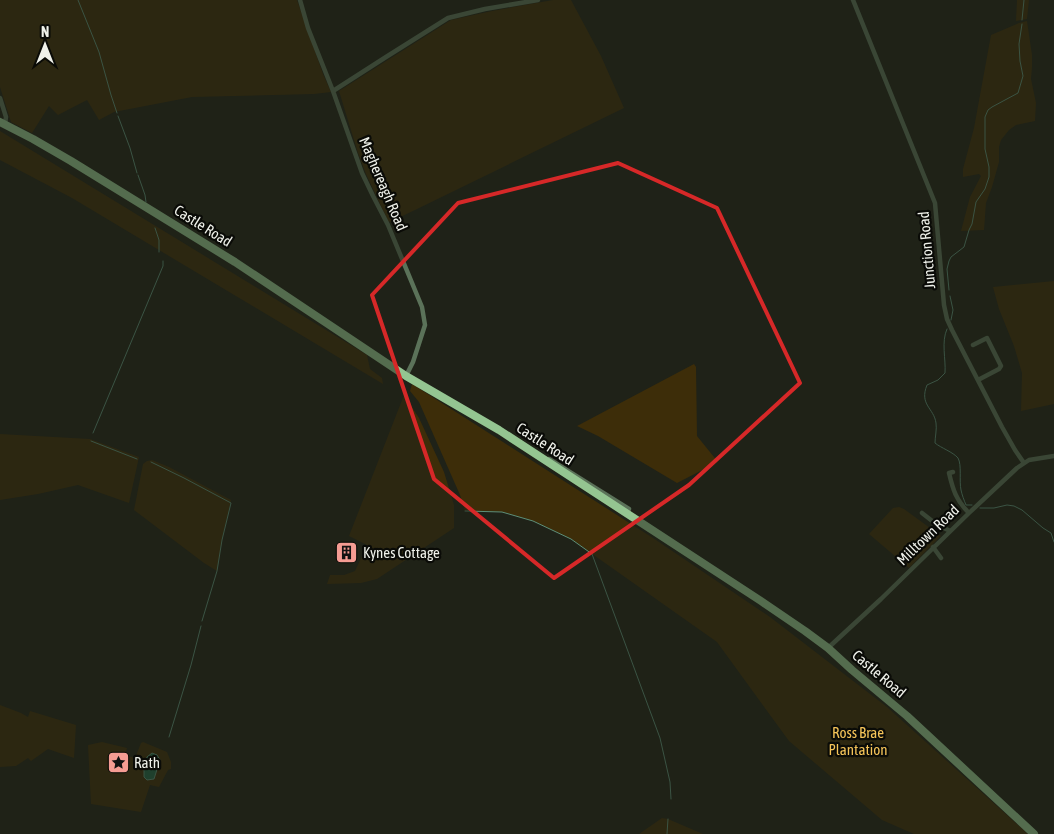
<svg xmlns="http://www.w3.org/2000/svg" width="1054" height="834" font-family="'Asap Condensed',sans-serif">
  <style>
    .green { fill: #3d2d09 }
    .water { fill: #1f6548; stroke: #5d8f79 }
    .lines { fill: none; stroke-linecap: round; stroke-linejoin: round }
    .stream { stroke: #5d8f79; stroke-width: 1 }
    .minor { stroke: #5b7259; stroke-width: 4.5 }
    .primary { stroke: #94c591; stroke-width: 8 }
    .marked { fill: none; stroke: #d62828; stroke-width: 4; stroke-linejoin: round }
    .labels { text-anchor: middle; stroke-width: 4.5; stroke-linejoin: round; paint-order: stroke }
    .street-label { font-size: 15px; fill: #eff1ea; stroke: #0a0b07 }
    .poi-label { font-size: 15px; fill: #eff1ea; stroke: #0a0b07; text-anchor: start }
    .park-label { font-size: 15px; fill: #f5c459; stroke: #0a0b07 }
  </style>
  <rect width="100%" height="100%" fill="#1f2218"/>
  <path class="green" d="M0 0H297L323 74 331 92 314 94 192 97 114 112 99 120 87 100 58 115 49 106 32 133 11 122 0 87Z
    M553 0H571L601 56 624 108 415 210 390 222 388 221 366 174 358 153 339 91 451 20 492 11Z
    M1017 0H1029L1027 19 1016 21Z
    M1027 21 1032 55V67L1031 79 1036 103 1035 121 1016 125 1009 130 1001 140 999 147V162L992 187 986 203 984 230 961 231 970 197 981 176 979 174 963 177V169L974 128 991 35 1019 23Z
    M0 131 367 355 370 369 382 378 383 384 72 198 0 160Z
    M1054 281V404L1021 411 1022 373 1014 346 999 309 993 287Z
    M694 364 696 367 697 436 718 462 677 483 598 436 577 426Z
    M412 384 653 538 770 617 887 707 1028 834H914L882 820 789 741 717 642 571 539 533 521 502 512 465 511 460 495 419 402 410 391Z
    M404 395 419 418 444 472 454 505V528L377 579 361 583 327 584 330 575H344L355 571 367 545 349 536Z
    M0 434 90 439 139 457 129 503 78 485 38 494 0 500Z
    M152 460 169 467 231 500 222 540 217 571 204 563 134 510 143 464 147 461Z
    M899 507 904 509 941 536 909 568 869 534 893 508Z
    M0 705 21 713 28 717 30 711 76 725 74 758 48 749 31 761 28 758 16 766 0 767Z
    M102 742 127 748 125 755 135 758 141 743 143 742 167 752 171 762V769L168 770 159 787 150 785 141 812 91 804 88 745Z
    M662 818 668 819 703 834H639Z"/>
  <path class="water" d="M152 753 157 755 160 760 154 779 147 780 144 777V766L147 757Z"/>
  <g class="lines">
    <path class="stream" d="M78 0 99 52 111 95 117 113
      M1022 20 1024 0
      M118 116 130 148 137 173
      M138 175 145 195 146 202
      M155 228 159 240V252
      M949 290 947 269 949 261 951 257 964 247 969 230 972 224 976 202 985 189 989 177V167L985 149V117L988 110 992 107 1018 93 1023 76 1020 61 1019 44 1022 24
      M950 296 953 310 951 320
      M947 329C941 342 946 359 945 373L938 380 927 385C919 405 934 408 936 423 937 429 935 437 935 443 941 448 953 452 958 458 962 465 959 481 961 490 962 495 964 500 966 505H972
      M93 433 163 266V261
      M91 441 137 459
      M151 462 184 478 231 503 222 540 217 571 202 621
      M980 508H994L1007 505 1014 506 1022 510 1043 528 1051 533 1054 542
      M465 511 502 512 533 521 571 539 592 554 660 738 670 782 671 799
      M169 737 191 665 201 626
      M667 834 668 819"/>
    <path class="minor" d="M300 0 308 28 333 91 362 173 373 196 388 225 422 307 425 325 413 362 406 376
      M853 0 935 203 944 305 947 319 952 330 1002 427 1015 450 1024 463
      M333 91 386 57 448 18 485 9 538 0
      M0 98 6 117 5 124
      M973 345 987 338 1001 366 999 369 978 380
      M549 459 629 509 627 513
      M953 472 949 473C953 490 956 500 969 513
      M922 513 936 524 950 531
      M933 547 941 558
      M828 648 881 599 969 513 1017 468 1029 460 1054 456"/>
    <path class="primary" d="M0 122 33 139 71 161 235 262 406 376 499 430 761 601 805 631 828 648 852 670 907 716 1034 834"/>
  </g>
  <path d="M0 0H1054V834H0ZM618 163 717 208 800 383 689 485 554 578 434 479 372 295 458 203Z" fill="#1f2218" fill-opacity=".55" fill-rule="evenodd"/>
  <path class="marked" d="M618 163 717 208 800 383 689 485 554 578 434 479 372 295 458 203Z"/>
  <defs>
    <symbol id="building-square" viewBox="-11 -11 22 22"><rect x="-9" y="-9" width="18" height="18" rx="4" fill="#f59c93" stroke="#0a0b07"/><path d="M-4-6H4V6H1V3H-1V6H-4ZM-2.5-4.3h1.7v1.8h-1.7ZM.8-4.3h1.7v1.8H.8ZM-2.5-1h1.7V.8h-1.7ZM.8-1h1.7V.8H.8Z" fill="#111"/></symbol>
    <symbol id="sight-square" viewBox="-11 -11 22 22"><rect x="-9" y="-9" width="18" height="18" rx="4" fill="#f59c93" stroke="#0a0b07"/><path d="M0-6L1.8-2.2L6-1.7L2.9 1.2L3.7 5.4L0 3.3L-3.7 5.4L-2.9 1.2L-6-1.7L-1.8-2.2Z" fill="#111"/></symbol>
  </defs>
  <g fill-rule="evenodd">
    <use href="#building-square" x="334" y="540" width="25" height="25"/>
    <use href="#sight-square" x="106" y="750" width="25" height="25"/>
  </g>
  <g class="labels">
    <g class="street-label">
      <text transform="translate(383 184) rotate(67)" y="5">Maghereagh Road</text>
      <text transform="translate(203 226) rotate(32)" y="5">Castle Road</text>
      <text transform="translate(927 250) rotate(-95)" y="5">Junction Road</text>
      <text transform="translate(545 444) rotate(33)" y="5">Castle Road</text>
      <text transform="translate(928 535) rotate(-44)" y="5">Milltown Road</text>
      <text transform="translate(879 674) rotate(40)" y="5">Castle Road</text>
    </g>
    <g class="poi-label">
      <text x="363" y="558">Kynes Cottage</text>
      <text x="134" y="768">Rath</text>
    </g>
    <g class="park-label">
      <text x="858" y="738">Ross Brae<tspan x="858" dy="17">Plantation</tspan></text>
    </g>
  </g>
  <g transform="translate(45 45)" stroke="#0a0b07" stroke-width="4" paint-order="stroke">
  <path d="M0-4L9 19L0 12L-9 19Z" fill="#eff1ea"/>
  <text y="-8" font-size="14" font-weight="bold" text-anchor="middle" fill="#eff1ea">N</text>
  </g>
</svg>
